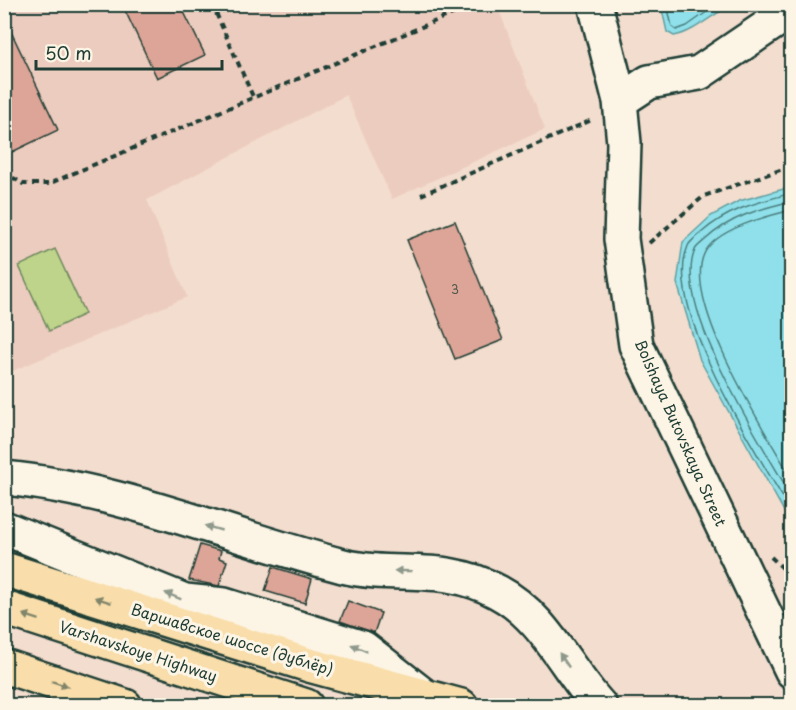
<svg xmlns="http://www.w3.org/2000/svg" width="796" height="710" font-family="'Playpen Sans',sans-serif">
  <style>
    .built { fill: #ecccbe }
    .green { fill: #bed48a; stroke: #6e885f; stroke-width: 1.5 }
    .water { fill: #8fe0ea; stroke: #629fa1; stroke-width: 1.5 }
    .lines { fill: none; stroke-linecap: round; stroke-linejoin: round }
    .shore { stroke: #4c7e7d; stroke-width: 1.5 }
    .building { fill: #dda597; stroke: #1f3d34; stroke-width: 1.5 }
    .minor-casing { stroke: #1f3d34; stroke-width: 38 }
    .major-casing { stroke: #1f3d34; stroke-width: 38 }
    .path { stroke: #1f3d34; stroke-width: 4; stroke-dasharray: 6 4.5; stroke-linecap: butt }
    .minor { stroke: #fcf5e5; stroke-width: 33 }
    .major { stroke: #f9deab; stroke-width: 33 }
    .oneway { fill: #8e998c }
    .oneway2 { fill: #81856a }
    .labels { text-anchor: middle; stroke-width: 6; stroke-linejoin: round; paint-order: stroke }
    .number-label { font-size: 12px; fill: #4e574d }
    .street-label { font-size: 15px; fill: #1f3d34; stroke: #fcf5e5 }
  </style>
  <rect width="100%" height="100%" fill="#f3ddce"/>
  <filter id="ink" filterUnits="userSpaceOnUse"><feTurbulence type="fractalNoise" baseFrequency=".0167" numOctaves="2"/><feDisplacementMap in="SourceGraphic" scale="12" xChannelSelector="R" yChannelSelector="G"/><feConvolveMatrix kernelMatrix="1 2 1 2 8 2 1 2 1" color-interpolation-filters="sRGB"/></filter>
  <g filter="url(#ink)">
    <path class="built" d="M5 5H497L545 129 392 199 346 95 147 200 187 297 5 374Z"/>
    <path class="green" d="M55 249 85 314 49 331 19 266Z"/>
    <path class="water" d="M661 5V4L733 5C712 13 696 32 674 36L667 32Z
      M791 187H792L791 524 700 360 677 283 683 242 711 216 739 201Z"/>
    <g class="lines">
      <path class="shore" d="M667 4 672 27 676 30 687 26 718 4
        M792 193C758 202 728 209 701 233 697 237 690 241 688 246 661 308 760 457 792 513
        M792 201C759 209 731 216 705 240 702 243 697 246 695 250 671 305 763 446 792 497
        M792 210C767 216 715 229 704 254 682 303 767 434 792 479"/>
    </g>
    <path class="building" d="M122 4H180L205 55 157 78Z
      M4 17 58 130 12 152 4 135Z
      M455 221 503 340 455 359 407 240Z
      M200 545 221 551 219 558 227 561 219 586 189 580Z
      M273 567 312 579 305 603 265 591Z
      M348 601 381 613 374 633 340 621Z"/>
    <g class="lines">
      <defs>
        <path id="minor" d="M595 4 620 101 624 143 621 239 636 345 792 671
          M620 101 649 82 699 73 792 10
          M4 478C121 489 230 537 343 566 396 579 445 562 498 592 545 617 565 668 600 706
          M4 528 185 601 224 605 363 648 423 695"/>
        <path id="major" d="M4 569 309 665 461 706
          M4 608 306 706
          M4 666 125 706"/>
      </defs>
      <use href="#minor" class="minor-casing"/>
      <use href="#major" class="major-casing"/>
      <path class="path" d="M212 4 254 99
        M4 172 23 184H48L476 4
        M421 195 594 119
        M649 243 704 196 792 166
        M771 557 792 577"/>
      <use href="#minor" class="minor"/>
      <use href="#major" class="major"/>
    </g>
    <defs><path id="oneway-solid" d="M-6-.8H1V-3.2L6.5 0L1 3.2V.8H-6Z" transform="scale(1.5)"/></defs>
    <g class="oneway">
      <use href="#oneway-solid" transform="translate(213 528) rotate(-164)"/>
      <use href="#oneway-solid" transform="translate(403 571) rotate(-179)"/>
      <use href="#oneway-solid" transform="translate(173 596) rotate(-158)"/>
      <use href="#oneway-solid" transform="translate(359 648) rotate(-156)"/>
      <use href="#oneway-solid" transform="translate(564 660) rotate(-124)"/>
    </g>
    <g class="oneway2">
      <use href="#oneway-solid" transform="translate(103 600) rotate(-162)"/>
      <use href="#oneway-solid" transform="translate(31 617) rotate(-162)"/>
      <use href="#oneway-solid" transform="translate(60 684) rotate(18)"/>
    </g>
  </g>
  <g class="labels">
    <g class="number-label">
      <text x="455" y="294">3</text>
    </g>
    <g class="street-label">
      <text transform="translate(680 433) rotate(66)" y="5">Bolshaya Butovskaya Street</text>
      <text transform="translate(232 640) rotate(17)" y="5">Варшавское шоссе (дублёр)</text>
      <text transform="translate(138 652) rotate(18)" y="5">Varshavskoye Highway</text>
    </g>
  </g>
  <rect width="796" height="710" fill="none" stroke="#fcf5e5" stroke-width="24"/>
  <rect x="12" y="12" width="772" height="686" fill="none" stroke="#1f3d34" stroke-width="2" filter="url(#ink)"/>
  <path d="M36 60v9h186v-9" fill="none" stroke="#1f3d34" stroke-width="3"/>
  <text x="45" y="60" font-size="18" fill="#1f3d34" stroke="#fcf5e5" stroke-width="4.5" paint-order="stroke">50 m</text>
</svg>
